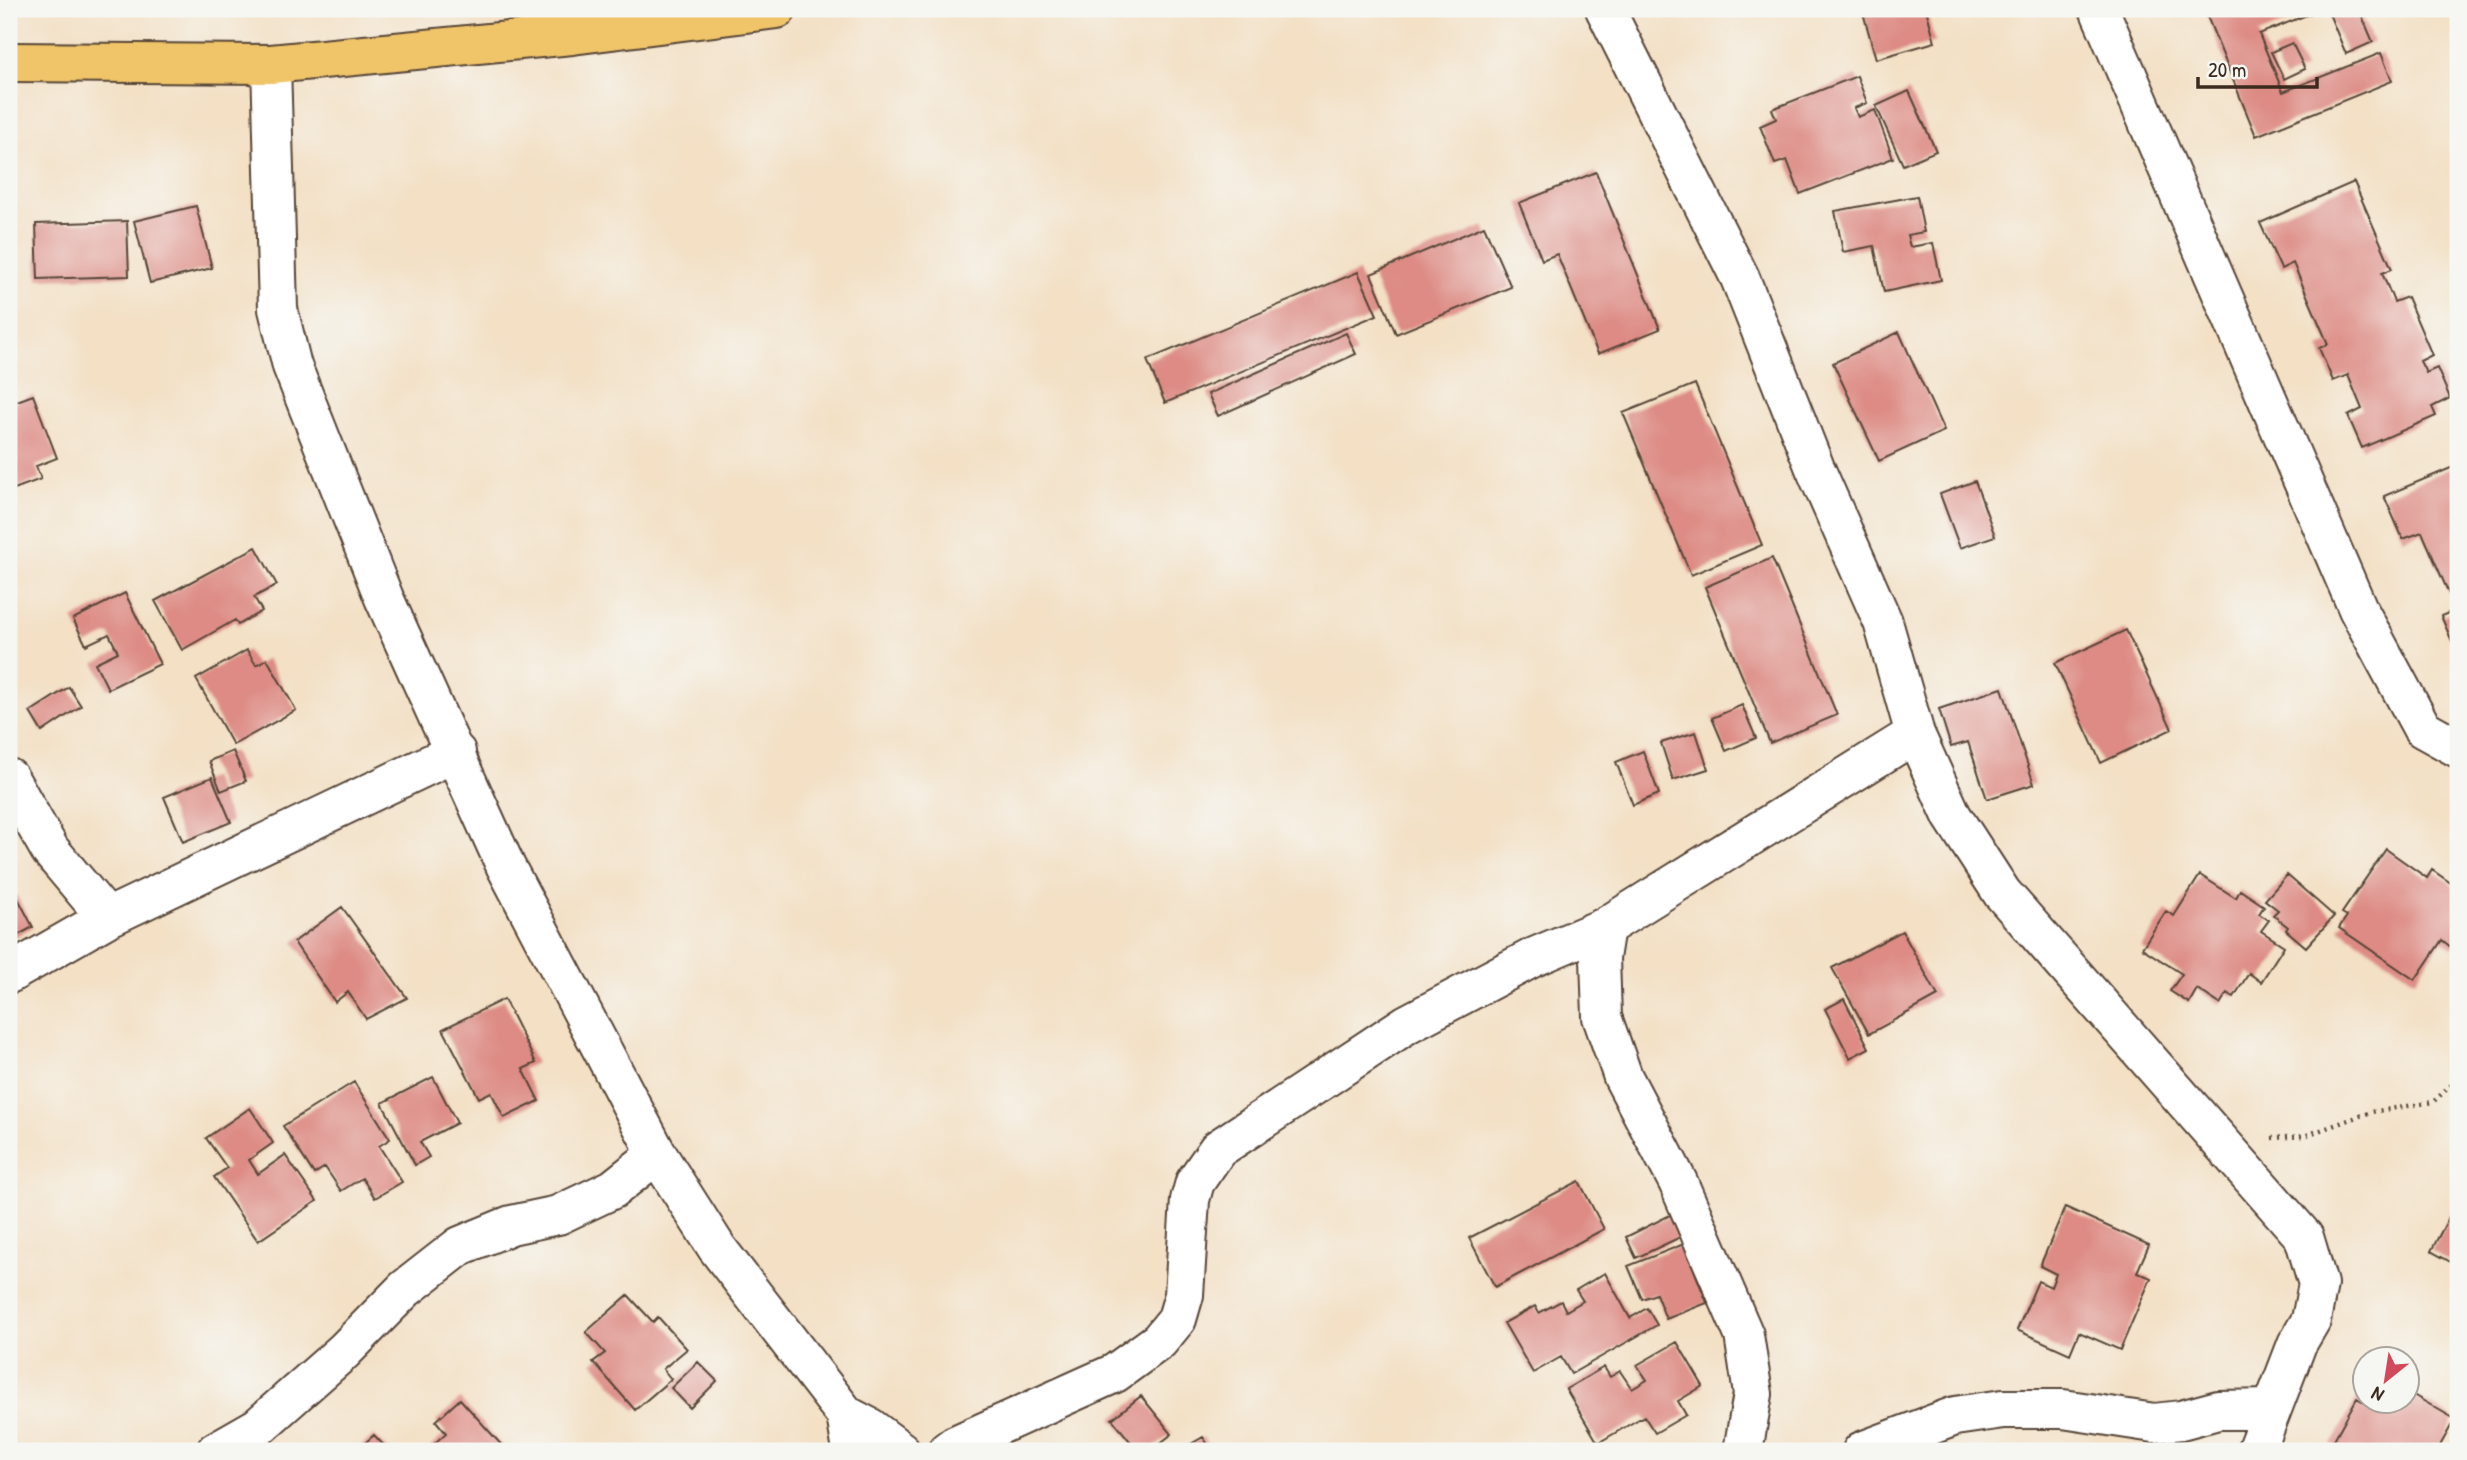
<svg xmlns="http://www.w3.org/2000/svg" width="2467" height="1460" font-family="'Patrick Hand',sans-serif">
  <style>
    .building { fill: #dd8b84 }
    .lines { fill: none; stroke-linecap: round; stroke-linejoin: round }
    .minor-casing { stroke: #574537; stroke-width: 42 }
    .major-casing { stroke: #574537; stroke-width: 42 }
    .path { stroke: #574537; stroke-width: 4.5; stroke-dasharray: 2 5; stroke-linecap: butt }
    .minor { stroke: #fff; stroke-width: 38 }
    .major { stroke: #f0c469; stroke-width: 38 }
  </style>
  <rect width="100%" height="100%" fill="#f6f6f2"/>
  <filter id="ink" filterUnits="userSpaceOnUse"><feTurbulence type="fractalNoise" baseFrequency=".0143" numOctaves="2"/><feDisplacementMap in="SourceGraphic" scale="14" xChannelSelector="R" yChannelSelector="G"/><feConvolveMatrix kernelMatrix="1 2 1 2 8 2 1 2 1" color-interpolation-filters="sRGB"/></filter>
  <filter id="wash" filterUnits="userSpaceOnUse"><feTurbulence type="fractalNoise" baseFrequency=".00686" numOctaves="4" result="noise"/><feDisplacementMap in="SourceGraphic" scale="28" xChannelSelector="R" yChannelSelector="G"/><feGaussianBlur stdDeviation="1.57" result="paint"/><feColorMatrix in="noise" values="0 0 0 0 0 0 0 0 0 0 0 0 0 0 0 0 0 1.4 0 .05"/><feComposite in="paint" operator="in"/></filter>
  <g filter="url(#wash)">
    <rect width="100%" height="100%" fill="#f3e0c5"/>
    <g id="blocks">
      <path class="building" d="M1862 9H1926L1935 42 1876 59Z
        M2204 9H2322L2259 34 2283 92 2381 53 2392 81 2256 136Z
        M2327 9H2359L2373 42 2346 54Z
        M2292 43 2305 69 2284 79 2271 52Z
        M1857 76 1867 103 1854 108 1858 117 1875 110 1893 158 1800 194 1787 160 1775 164 1760 126 1776 119 1772 109Z
        M1909 91 1936 151 1903 165 1876 106Z
        M1596 172 1660 329 1598 354 1557 254 1542 260 1519 203Z
        M2354 182 2392 269 2382 273 2394 302 2407 297 2432 355 2420 361 2426 373 2437 368 2450 398 2432 407 2436 416 2362 448 2348 416 2362 409 2348 375 2333 381 2319 348 2328 344 2293 263 2281 269 2260 223Z
        M1917 196 1924 232 1907 235 1910 247 1933 243 1941 280 1884 292 1874 246 1843 252 1835 211Z
        M196 206 212 268 150 283 134 221Z
        M127 221 129 276 38 279 36 224Z
        M1484 226 1511 287 1396 334 1371 274Z
        M1358 272 1377 315 1165 403 1147 360Z
        M1899 332 1944 431 1879 461 1833 363Z
        M1346 333 1356 354 1218 416 1208 394Z
        M1695 384 1762 545 1691 575 1623 413Z
        M33 395 57 458 36 466 41 479 9 491V404Z
        M2458 465V655L2441 616 2456 610 2422 532 2403 539 2384 496Z
        M1975 481 1995 536 1960 548 1940 494Z
        M256 547 277 585 254 597 262 611 238 625 235 620 182 650 155 601Z
        M1772 558 1837 715 1770 743 1705 587Z
        M125 593 160 664 108 689 95 663 118 652 109 634 86 645 73 619Z
        M2126 630 2172 729 2101 763 2055 663Z
        M247 650 256 665 267 659 296 710 233 745 196 679Z
        M69 687 81 706 42 732 30 712Z
        M2002 688 2034 784 1987 799 1968 742 1951 747 1939 709Z
        M1742 705 1756 738 1726 751 1712 718Z
        M1696 732 1708 769 1673 780 1661 743Z
        M233 751 246 781 221 791 209 761Z
        M1643 751 1659 794 1633 805 1616 762Z
        M212 777 231 822 183 842 164 797Z
        M2386 849 2427 878 2432 870 2458 888V940L2452 948 2442 940 2415 980 2339 928 2347 916 2342 913Z
        M2200 875 2236 898 2240 890 2264 906 2259 914 2269 920 2261 931 2284 946 2261 982 2249 973 2234 997 2227 993 2220 1004 2197 989 2189 1003 2170 991 2182 974 2142 948 2166 911 2174 916Z
        M2287 875 2334 916 2306 947 2286 930 2288 927 2273 915 2278 910 2265 900Z
        M9 881 33 927 9 940Z
        M342 907 407 998 366 1019 348 992 335 1002 294 942Z
        M1902 931 1938 996 1869 1034 1832 968Z
        M504 999 536 1063 523 1069 539 1101 504 1118 491 1092 479 1098 443 1029Z
        M1844 999 1869 1048 1850 1058 1825 1009Z
        M433 1077 457 1123 420 1142 429 1157 415 1165 382 1103Z
        M354 1082 390 1139 379 1146 402 1182 375 1198 362 1178 341 1191 325 1167 314 1174 283 1126Z
        M250 1108 273 1143 249 1160 258 1174 285 1155 317 1201 258 1241 214 1177 227 1168 206 1138Z
        M1579 1181 1604 1229 1495 1287 1469 1238Z
        M2458 1200V1266L2431 1251Z
        M2065 1207 2149 1245 2137 1272 2151 1278 2120 1350 2079 1332 2070 1354 2017 1330 2038 1281 2051 1287 2056 1274 2040 1266Z
        M1678 1211 1689 1233 1636 1258 1626 1237Z
        M1684 1244 1707 1303 1666 1319 1656 1294 1642 1299 1628 1266Z
        M1605 1273 1630 1318 1647 1308 1657 1325 1571 1374 1561 1357 1533 1373 1504 1323 1535 1306 1539 1313 1561 1301 1566 1311 1583 1301 1576 1290Z
        M628 1295 653 1322 658 1317 687 1349 663 1369 671 1379 635 1410 593 1362 605 1353 586 1332Z
        M1677 1342 1703 1386 1678 1401 1686 1415 1655 1433 1644 1416 1598 1443 1566 1389 1604 1367 1610 1377 1620 1371 1632 1389 1647 1380 1637 1365Z
        M698 1362 717 1381 690 1408 671 1388Z
        M2408 1392 2455 1419 2437 1451H2343L2331 1445 2357 1398 2380 1411 2385 1400H2408Z
        M1141 1396 1172 1434 1150 1451H1138L1112 1419Z
        M460 1399 506 1450 505 1451H426L446 1433 436 1421Z
        M374 1435 389 1451H356Z
        M1203 1437 1212 1451H1179Z"/>
    </g>
  </g>
  <g filter="url(#ink)">
    <use href="#blocks" fill-opacity="0" stroke="#574537" stroke-width="2"/>
    <g class="lines">
      <defs>
        <path id="minor" d="M1605 9 1740 278 1815 468 1883 622 1915 734 1952 816 2002 893 2304 1237 2318 1284 2311 1320 2297 1344 2256 1451
          M2099 9 2358 609 2422 728 2458 748
          M271 64 278 309 292 366 384 598 506 867 657 1154 717 1248 846 1415 852 1451
          M9 778 50 850 107 918
          M1605 927 1600 958 1602 1017 1623 1077 1678 1182 1744 1335 1753 1394 1743 1451
          M9 974 107 918 456 752
          M846 1415 869 1427 901 1451
          M216 1451 258 1427 344 1351 405 1289 460 1246 511 1225 558 1215 613 1189 657 1154
          M947 1451 955 1445 1115 1373 1159 1341 1177 1319 1184 1295 1190 1200 1195 1182 1218 1149 1407 1024 1532 958 1605 927 1915 734
          M1862 1451 1955 1416 2003 1409H2063L2154 1423 2181 1420 2218 1410 2271 1409"/>
        <path id="major" d="M9 62 271 64 572 35 777 9"/>
      </defs>
      <use href="#minor" class="minor-casing"/>
      <use href="#major" class="major-casing"/>
      <path class="path" d="M2272 1138 2304 1136 2371 1112 2433 1102 2458 1079"/>
      <use href="#minor" class="minor"/>
      <use href="#major" class="major"/>
    </g>
  </g>
  <rect width="2467" height="1460" fill="none" stroke="#f6f6f2" stroke-width="35"/>
  <g transform="translate(2386 1380) rotate(210)"><circle r="33" fill="#f6f6f2" stroke="#aba49d" stroke-width="2"/>
  <path d="M0-5L12 26L0 18L-12 26Z" fill="#d1495b"/>
  <text y="-10" font-size="19" font-weight="bold" text-anchor="middle" fill="#3b2a1e">N</text>
  </g>
  <path d="M2198 77v10h119v-10" fill="none" stroke="#3b2a1e" stroke-width="3.5"/>
  <text x="2208" y="77" font-size="21" fill="#3b2a1e" stroke="#f6f6f2" stroke-width="5" paint-order="stroke">20 m</text>
</svg>
